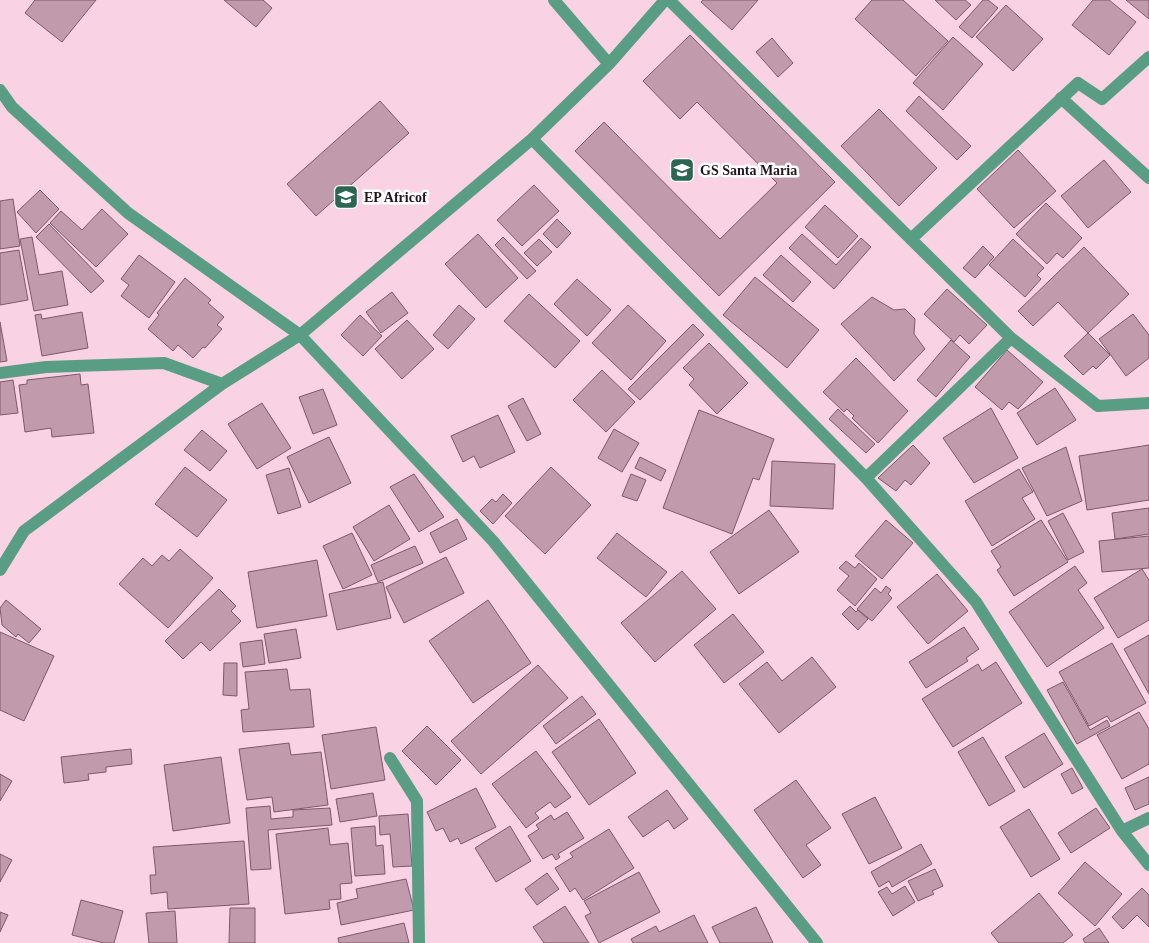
<svg xmlns="http://www.w3.org/2000/svg" width="1149" height="943" font-family="Georgia,serif">
  <style>
    .building { fill: #c19bac; stroke: #7c5a69 }
    .lines { fill: none; stroke-linecap: round; stroke-linejoin: round }
    .service { stroke: #599e84; stroke-width: 12 }
    .minor { stroke: #599e84; stroke-width: 12 }
    .labels { text-anchor: middle; stroke-width: 5; stroke-linejoin: round; paint-order: stroke }
    .poi-label { font-size: 14px; font-weight: bold; fill: #22151b; stroke: #fff; text-anchor: start }
  </style>
  <rect width="100%" height="100%" fill="#f9d2e3"/>
  <path class="building" d="M35 0H96L62 42 25 13Z
    M224 0H263L272 8 256 27Z
    M703 0H758L732 30 701 2Z
    M872 0H903L948 41 916 76 855 19Z
    M935 0H965L971 5 956 20Z
    M983 0H988L998 8 972 38 959 27Z
    M1093 0H1109L1136 22 1109 55 1072 25Z
    M1126 0H1149V19Z
    M1006 5 1043 39 1013 71 976 37Z
    M690 35 835 182 719 296 575 151 604 122 720 239 777 183 697 102 680 119 643 81Z
    M953 37 983 64 943 110 913 83Z
    M772 38 793 63 778 77 756 52Z
    M919 96 971 146 957 160 906 111Z
    M380 101 409 133 316 216 287 184Z
    M879 109 937 168 899 206 841 146Z
    M1018 150 1056 191 1014 228 977 189Z
    M1104 160 1131 192 1088 228 1061 196Z
    M534 185 559 211 522 246 497 220Z
    M40 190 59 209 36 233 17 212Z
    M13 199 20 246 0 249V201Z
    M1046 203 1082 238 1063 258 1057 253 1047 264 1016 234Z
    M825 205 858 236 838 258 805 227Z
    M102 209 128 234 96 267 50 223 61 211 82 230Z
    M557 219 571 233 557 248 543 234Z
    M49 224 104 281 91 293 36 237Z
    M478 234 518 278 486 308 445 264Z
    M802 234 836 265 861 238 871 247 834 289 789 248Z
    M32 237 39 275 62 271 68 305 34 311 20 239Z
    M503 237 536 271 527 279 495 245Z
    M539 239 552 252 537 266 524 253Z
    M1013 239 1044 268 1037 275 1041 279 1025 297 989 265Z
    M983 246 994 257 975 278 963 268Z
    M1084 247 1129 294 1088 333 1058 302 1033 326 1018 311Z
    M19 250 28 300 0 305V253Z
    M139 255 175 282 149 318 121 296 129 285 121 279Z
    M781 255 811 282 793 302 763 275Z
    M755 277 819 330 787 368 723 315Z
    M185 278 211 300 208 303 224 317 217 325 222 329 205 348 203 347 193 358 178 345 173 351 148 329 159 315 157 313Z
    M577 279 611 310 587 336 554 304Z
    M947 289 987 325 969 344 960 335 954 342 924 314Z
    M392 292 408 313 381 333 366 312Z
    M529 294 580 341 555 368 504 321Z
    M872 297 894 310 905 309 915 319 914 334 925 349 894 381 841 324Z
    M459 305 475 319 448 349 433 335Z
    M628 305 666 341 631 380 592 343Z
    M82 312 88 348 42 356 35 315 41 314 42 319Z
    M1133 314 1149 335V358L1126 376 1099 339Z
    M360 315 382 336 363 356 341 335Z
    M407 320 434 349 402 379 375 349Z
    M0 322 7 361 0 362Z
    M693 324 704 335 640 400 628 389Z
    M1088 333 1110 355 1096 369 1093 366 1083 375 1064 356Z
    M951 340 970 357 936 397 917 380Z
    M709 343 748 383 717 414 689 385 694 379 683 368Z
    M1007 350 1043 382 1018 409 1009 402 1002 410 975 387Z
    M856 358 908 411 878 443 852 418 854 416 847 409 844 412 823 392Z
    M602 370 635 402 606 432 573 400Z
    M80 374 81 385 88 384 94 433 52 437 51 428 25 432 19 385 27 384V380Z
    M13 380 18 413 0 415V382Z
    M1055 388 1076 420 1037 445 1017 413Z
    M323 389 337 425 313 434 299 397Z
    M523 398 541 434 527 441 508 406Z
    M262 403 291 448 257 469 228 424Z
    M991 408 1018 458 974 483 943 438Z
    M838 409 875 444 866 453 829 419Z
    M699 410 774 439 759 480 753 478 732 534 663 508Z
    M498 415 515 452 480 468 474 456 463 462 451 436Z
    M614 429 639 443 622 472 598 458Z
    M202 430 227 451 210 471 184 450Z
    M329 437 351 483 309 503 287 457Z
    M913 445 930 463 911 485 905 480 896 491 878 478Z
    M1149 445V500L1087 510 1079 456Z
    M1066 447 1082 501 1047 516 1022 468Z
    M640 457 666 470 661 481 635 468Z
    M772 461 835 464 833 509 770 506Z
    M185 467 227 500 197 537 155 504Z
    M551 467 591 505 545 554 505 516Z
    M289 468 301 507 278 514 266 475Z
    M1019 469 1033 492 1022 498 1035 519 992 546 965 501Z
    M414 474 444 517 419 532 390 487Z
    M631 474 646 480 637 501 622 496Z
    M503 494 512 503 493 524 480 511 492 499 496 502Z
    M389 505 410 539 374 561 353 527Z
    M1149 508V534L1115 539 1112 513Z
    M769 510 799 552 739 594 710 552Z
    M1063 513 1084 552 1068 560 1048 521Z
    M457 519 467 539 440 553 430 533Z
    M886 520 913 543 882 579 855 556Z
    M1041 520 1068 562 1014 596 997 570 1001 567 991 551Z
    M352 533 372 575 343 589 323 546Z
    M617 533 667 572 646 597 597 558Z
    M1149 536V568L1102 572 1099 541Z
    M415 546 423 563 378 582 371 565Z
    M180 549 213 578 168 628 119 584 143 558 152 566 162 555 169 561Z
    M446 557 464 593 404 623 386 587Z
    M317 560 327 616 257 628 248 572Z
    M846 561 855 568 859 563 877 579 855 606 837 590 849 576 839 568Z
    M1075 566 1087 583 1078 590 1104 628 1047 667 1009 612Z
    M1142 569 1149 580V620L1118 638 1094 598Z
    M682 571 716 609 655 662 621 623Z
    M937 574 968 611 928 644 897 607Z
    M383 582 391 618 337 630 329 594Z
    M886 586 891 590 888 594 892 598 872 621 857 609 875 588 881 593Z
    M219 589 236 606 231 611 241 621 210 651 201 642 183 659 165 641Z
    M6 600 41 629 29 643 18 634 16 637 2 625 0 608Z
    M488 600 531 663 473 703 429 641Z
    M850 606 856 612 858 610 868 619 858 630 842 614Z
    M733 614 764 652 724 683 694 645Z
    M964 627 979 649 966 658 968 661 926 688 909 662Z
    M296 629 301 658 269 663 264 634Z
    M0 632 54 656 24 721 0 710Z
    M1149 635V694L1124 649Z
    M262 640 265 664 243 667 240 643Z
    M1112 643 1146 703 1111 722 1107 716 1089 726 1059 672Z
    M812 657 836 687 779 733 739 684 767 662 782 681Z
    M996 662 1022 703 953 747 922 699 978 664 982 671Z
    M224 663H237V696L223 695Z
    M538 665 568 698 481 774 451 741Z
    M287 669 290 690 310 689 314 727 243 732 241 710 249 709 245 672Z
    M1063 682 1090 730 1107 720 1110 726 1077 744 1047 690Z
    M582 696 596 714 556 744 543 726Z
    M1139 712 1149 729V764L1122 779 1097 735Z
    M599 719 636 773 589 805 552 752Z
    M427 726 461 760 436 785 402 751Z
    M376 727 385 780 331 789 322 735Z
    M1044 733 1063 764 1024 788 1005 757Z
    M983 737 1015 791 989 806 958 752Z
    M289 743 291 755 321 752 328 805 274 812 272 797 247 800 239 749Z
    M131 749 132 764 106 767V772L88 774 89 780 64 783 61 757Z
    M536 751 571 797 555 808 550 802 535 813 539 818 526 828 492 784Z
    M221 757 230 823 173 831 164 765Z
    M1072 768 1083 788 1072 794 1061 774Z
    M0 774 12 781 0 801Z
    M1149 777V804L1135 810 1125 788Z
    M796 780 831 828 806 845 821 865 803 878 754 810Z
    M476 788 496 827 461 844 458 838 450 842 443 828 436 831 427 812Z
    M667 790 688 819 674 829 668 820 643 837 628 817Z
    M373 793 377 816 340 822 336 799Z
    M875 797 902 848 869 864 842 814Z
    M270 806 271 819 293 817V810L330 808 332 825 268 830 271 869 251 870 246 808Z
    M1096 808 1110 828 1071 853 1058 833Z
    M1029 809 1060 859 1031 877 1000 827Z
    M567 812 584 838 558 854 560 857 556 860 552 854 543 859 528 836 539 829 536 825 551 815 554 820Z
    M408 814 412 866 393 867 390 834 380 835 379 816Z
    M375 826 376 846 383 845 385 874 355 876 351 828Z
    M510 826 531 861 496 882 475 848Z
    M328 828 330 845 348 843 352 883 340 884 341 899 329 900 330 909 285 914 276 834Z
    M609 829 634 868 583 900 575 888 570 892 555 868 573 857 570 853Z
    M244 841 249 904 168 909 167 892 151 894 150 875H156L153 847Z
    M921 844 932 864 892 887 889 881 879 887 871 872Z
    M0 854 12 860 0 882Z
    M1085 862 1122 894 1095 926 1058 893Z
    M935 869 943 886 932 891 934 894 918 901 908 881Z
    M639 872 660 912 599 943 585 916 591 913 584 901Z
    M547 873 559 889 537 905 525 889Z
    M406 879 414 910 341 925 337 903 358 898 356 889Z
    M905 886 915 902 893 916 878 892 887 887 892 894Z
    M1142 888 1149 895V927L1137 915 1123 929 1112 917Z
    M1039 893 1073 935 1063 943H999L991 933Z
    M81 900 123 911 114 943H104L72 935Z
    M565 906 589 943H544L533 927Z
    M756 907 773 943H720L712 927Z
    M230 908H255V943H229Z
    M175 911 177 943H149L146 913Z
    M0 912 8 915 0 932Z
    M694 915 708 943H633L631 939 656 926 659 932Z
    M404 923 409 943H339L338 938Z
    M1099 928 1109 943H1085L1083 939Z"/>
  <g class="lines">
    <path class="service" d="M1061 98 1149 178"/>
    <path class="minor" d="M554 0 609 64
      M669 0 1011 338 1098 406 1149 403
      M0 90 12 107 128 213 300 335 493 541 817 943
      M532 139 866 478 976 602 1122 831 1149 865
      M911 239 1078 83 1102 99 1149 57
      M0 373 46 367 164 363 222 384
      M866 478 1011 338
      M0 570 24 531 222 384 300 335 532 139 609 64 665 0
      M390 758 417 801 419 943
      M1122 831 1149 818"/>
  </g>
  <defs>
    <symbol id="school-square" viewBox="-11 -11 22 22"><rect x="-9" y="-9" width="18" height="18" rx="4" fill="#2a6651" stroke="#fff"/><path d="M0-5L7-2L0 1L-7-2ZM-4 1L0 2.5L4 1V4Q0 6-4 4Z" fill="#fff"/></symbol>
  </defs>
  <g fill-rule="evenodd">
    <use href="#school-square" x="668" y="156" width="28" height="28"/>
    <use href="#school-square" x="332" y="183" width="28" height="28"/>
  </g>
  <g class="labels">
    <g class="poi-label">
      <text x="700" y="175">GS Santa Maria</text>
      <text x="364" y="202">EP Africof</text>
    </g>
  </g>
</svg>
